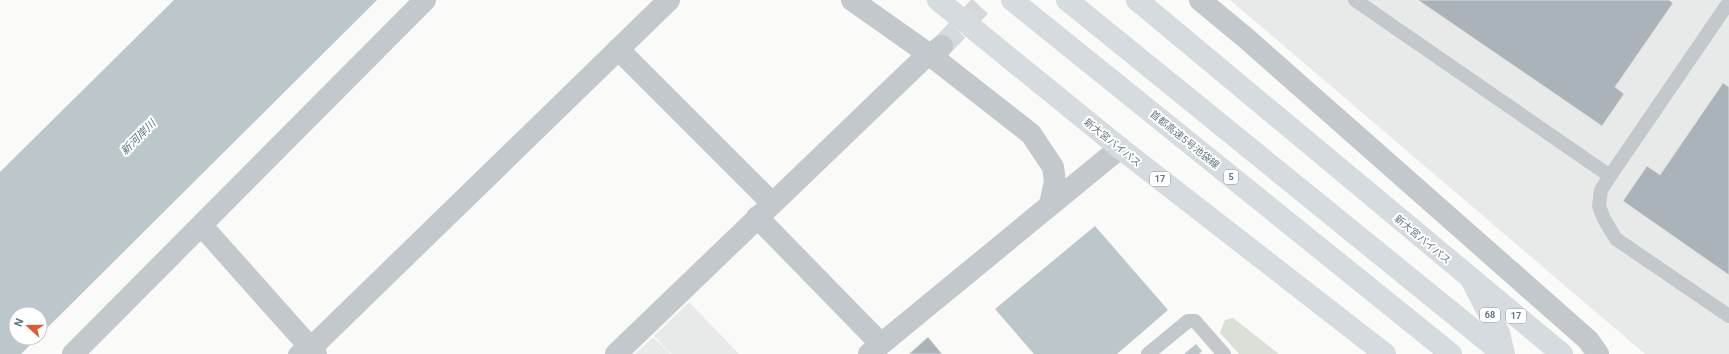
<svg xmlns="http://www.w3.org/2000/svg" width="1729" height="354" font-family="Roboto,'Noto Sans JP',sans-serif">
  <style>
    .built { fill: #e8e9e9 }
    .green { fill: #dadfd7 }
    .water { fill: #bbc7cb }
    .building { fill: #aab3b9; stroke: #dcdcda }
    .lines { fill: none; stroke-linecap: round; stroke-linejoin: round }
    .minor-tunnel { stroke: #d5d9db; stroke-width: 22; stroke-dasharray: 22 11; stroke-linecap: butt }
    .service { stroke: #c3c8cc; stroke-width: 14 }
    .minor { stroke: #c3c8cc; stroke-width: 22 }
    .tertiary { stroke: #c3c8cc; stroke-width: 22 }
    .primary { stroke: #d6dbdf; stroke-width: 22 }
    .trunk { stroke: #d6dbdf; stroke-width: 22 }
    .motorway { stroke: #d6dbdf; stroke-width: 22 }
    .labels { text-anchor: middle; stroke-width: 4; stroke-linejoin: round; paint-order: stroke }
    .shield { fill: #fff; stroke: #939fa8; stroke-width: 1 }
    .shield-label { font-size: 9px; font-weight: bold; fill: #657683 }
    .street-label { font-size: 10px; fill: #657683; stroke: #fff }
    .water-label { font-size: 11px; font-style: italic; fill: #60757c; stroke: #fff }
  </style>
  <rect width="100%" height="100%" fill="#fafaf8"/>
  <path class="built" d="M1230 0H1729V354H1645Z
    M689 302 739 354H671L654 336Z
    M653 337 670 354H635Z"/>
  <path class="green" d="M1233 318 1279 354H1239L1220 333 1225 320Z"/>
  <path class="water" d="M174 0H377L40 335V314H16V338H37L21 354H0V172Z
    M1095 226 1168 310 1117 354H1034L995 309Z
    M1196 344 1202 351 1199 354H1184Z"/>
  <path class="building" d="M1418 0H1669L1673 3 1615 87 1624 94 1602 126Z
    M1723 83 1729 87V275L1623 201 1647 166 1660 175Z
    M928 337 942 354H909Z"/>
  <g class="lines">
    <path class="minor-tunnel" d="M942 46 986 0"/>
    <path class="service" d="M1355 0 1610 176 1601 190 1599 206 1604 219 1616 239 1729 316
      M1610 176 1729 2
      M295 354 306 343
      M1148 354 1188 321H1195L1224 354"/>
    <path class="minor" d="M852 0 930 55 1031 134 1053 167 1055 182 1050 204
      M1200 0 1247 39 1588 340 1598 354
      M618 49 772 203
      M757 217 881 344
      M202 226 316 354
      M311 348 669 0
      M73 354 425 0
      M616 354 900 81 921 61 942 46"/>
    <path class="tertiary" d="M869 354 1120 148"/>
    <path class="primary" d="M1471 279 1499 333 1504 354"/>
    <path class="trunk" d="M938 0 1120 148 1385 354
      M1137 0 1562 354"/>
    <path class="motorway" d="M1012 0 1451 354
      M1067 0 1503 354"/>
  </g>
  <g class="labels">
    <g class="shield">
      <rect x="1224" y="170" width="14" height="14" rx="3"/>
      <rect x="1150" y="172" width="20" height="14" rx="3"/>
      <rect x="1480" y="308" width="20" height="14" rx="3"/>
      <rect x="1506" y="309" width="20" height="14" rx="3"/>
    </g>
    <g class="shield-label">
      <text x="1231" y="180">5</text>
      <text x="1160" y="182">17</text>
      <text x="1490" y="318">68</text>
      <text x="1516" y="319">17</text>
    </g>
    <g class="street-label">
      <text transform="translate(1185 139) rotate(39)" y="4">首都高速5号池袋線</text>
      <text transform="translate(1113 142) rotate(39)" y="4">新大宮バイパス</text>
      <text transform="translate(1423 239) rotate(40)" y="4">新大宮バイパス</text>
    </g>
    <g class="water-label">
      <text transform="translate(138 137) rotate(-45)" y="4">新河岸川</text>
    </g>
  </g>
  <g transform="translate(28 326) rotate(291)"><circle r="19" fill="#ffffff" stroke="#c1c8cd"/>
  <path d="M0-3L7 15L0 10L-7 15Z" fill="#e4572e"/>
  <text y="-6" font-size="11" font-weight="bold" text-anchor="middle" fill="#657683">N</text>
  </g>
</svg>
